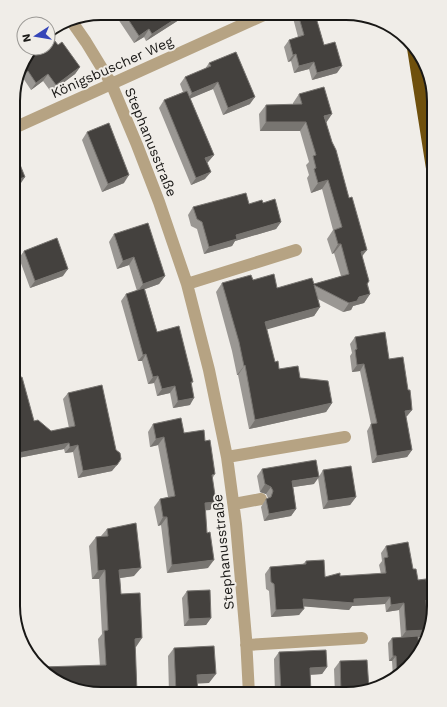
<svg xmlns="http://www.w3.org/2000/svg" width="447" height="707" font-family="'Work Sans',sans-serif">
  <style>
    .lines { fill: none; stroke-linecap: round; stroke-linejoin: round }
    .minor { stroke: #b6a383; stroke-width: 12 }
    .highway { stroke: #6f500d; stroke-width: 12 }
    .wall { fill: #9a9793 }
    .shaded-wall { fill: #787571 }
    .building { fill: #44413e; stroke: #787571 }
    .labels { text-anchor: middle; stroke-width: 4; stroke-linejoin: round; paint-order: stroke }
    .street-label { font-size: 14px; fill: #191816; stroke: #f0ede8 }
    .rim { fill: none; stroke: #191816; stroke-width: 2 }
  </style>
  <rect width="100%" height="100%" fill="#f0ede8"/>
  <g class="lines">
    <path class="minor" d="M70 19 86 42 111 83 137 145 159 202 187 284 209 370 227 457 236 524 246 638 249 694
      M14 128 266 14
      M187 284 296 250
      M227 457 345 437
      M234 504 261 499
      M246 645 362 638"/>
    <path class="highway" d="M413 48 434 181"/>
  </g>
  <path class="wall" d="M122 13 185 14 182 18 146 41 144 37 134 43 118 19Z
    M295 14H315L324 45 337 73 312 80 309 69 294 73 291 61 288 62 284 47 289 40 298 37 293 18Z
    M58 45 80 67 75 74 51 92 43 81 31 90 23 78 16 84 22 62Z
    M209 63 250 104 223 115 213 89 190 98 214 155 208 162 207 163 205 179 191 185 159 108 164 100 183 92 180 84 185 77 205 69Z
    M299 94 326 122 362 256 370 294 364 303 353 306 351 310 343 312 318 299 320 307 314 316 266 329 275 362 279 369 300 378 332 403 326 412 249 429 238 375H237L232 351 216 292 222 283 253 280 277 288 314 284 341 276 334 253 332 254 327 239 333 230 322 189 311 193 307 178 309 175 306 165 309 162 300 131H260L259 114 266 105H293V103Z
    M87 132 124 183 102 192 82 140Z
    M249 204 281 222 276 229 235 241 232 246 204 254 197 229 191 226 188 215 193 207Z
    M114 234 165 276 159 284 145 289 157 332 193 382 191 384 190 405 173 408 170 393 157 396 154 383 148 384 142 361H138L121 301 126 294 137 291 129 265 117 269 109 242Z
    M24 251 63 276 30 288 19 258Z
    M355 337 389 359 408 390 412 410 407 416 406 417 412 450 407 457 372 463 367 431 371 424 360 371 352 372 350 356 352 353 350 344Z
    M13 366 17 378 34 421 51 431 69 428 63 399 68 393 112 471 78 478 73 452 65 453 64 449 13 459Z
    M153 424 205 441 215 474 212 479 216 502 210 510H205L208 568 167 573 161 525 158 526 154 507 160 499 168 497 158 445 150 447 148 432Z
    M262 469 314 484 293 487 296 509 291 516 264 521 261 507 266 499 268 498 266 494 260 492 257 476Z
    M323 470 356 497 350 505 323 509 318 478Z
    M107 529 134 576 120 578 121 594 136 647H135L137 693 47 676 41 667H42L100 666 98 639 102 634 99 579H92L89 546 96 537 101 536Z
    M386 546 413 569 418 580 429 599 426 604 428 627 426 633 423 637H418L416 659 393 677 392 661H389L388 643 392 638 401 637 399 610 386 612 385 604 352 606 349 610 304 606 299 615 271 617 269 591 266 589 265 574 270 567 303 564 306 561 325 577 381 574 379 565 382 561 381 553Z
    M187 591 211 618 206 625 184 626 182 598Z
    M174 648 209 683H197L198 694 169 693 168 656Z
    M279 652 327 667 322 674 310 675 311 694H275L274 659Z
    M340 661 346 694H335L334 669Z"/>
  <path class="shaded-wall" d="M183 14H185L182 18 146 41 152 34Z
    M149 29 144 37 134 43 139 36Z
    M296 54 291 61 288 62 293 55Z
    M314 62 309 69 294 73 299 66Z
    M342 66 337 73 312 80 317 73Z
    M80 67 75 74 51 92 56 85Z
    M28 71 23 78 16 84 19 78Z
    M48 74 43 81 31 90 36 83Z
    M218 82 213 89 187 100 192 93Z
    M255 97 250 104 223 115 228 108Z
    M332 114 326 123 324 116Z
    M266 122H306L300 131H260Z
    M214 155 208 162 200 166 205 158Z
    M211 172 205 179 191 185 196 178Z
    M129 175 124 183 102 192 108 184Z
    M25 177 21 183 14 186V181Z
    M328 180 322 189 311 193 318 183Z
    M281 222 276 229 235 241 232 246 204 254 209 247 236 235Z
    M338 244H341L334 253 332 254Z
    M367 250 360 259 361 252Z
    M134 257 129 265 117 269 123 261Z
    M68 269 63 276 30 288 35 281Z
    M165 276 159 284 137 292 143 284Z
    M370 294 364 303 353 306 351 310 343 312 349 303 359 297Z
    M320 307 314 316 258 332 265 322Z
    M146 354 142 361H138L143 355Z
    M364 364 360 371 352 372 357 365Z
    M245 365 238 375H237L244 366Z
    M158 376 154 383 148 384 153 377Z
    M175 386 170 393 157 396 162 389Z
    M194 398 190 405 173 408 178 401Z
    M332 403 326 412 249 429 255 420Z
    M412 410 407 416 401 418 405 411Z
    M164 437 158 445 150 447 156 439Z
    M69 443 64 449 13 459V454Z
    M78 445 73 452 65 453 70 447Z
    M412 450 407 457 372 463 377 456Z
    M117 465 112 471 78 478 83 471Z
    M319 477 314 484 287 488 292 481Z
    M265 484 271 487 266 494 260 492Z
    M356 497 350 505 323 509 328 501Z
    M216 502 210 510 199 511 205 503Z
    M296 509 291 516 264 521 269 514Z
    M163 517H167L161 525 158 526Z
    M214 560 208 568 167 573 172 565Z
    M141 568 134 576 113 579 119 570Z
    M105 570 99 579H92L98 571Z
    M390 597 385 604 352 606 349 610 298 606 303 599H354Z
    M429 599 425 606 426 600Z
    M404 603 399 610 386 612 391 605Z
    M304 609 299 615 271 617 276 610Z
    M211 618 206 625 184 626 189 619Z
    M427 630 423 637 401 638 406 631Z
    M142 638 136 647H129L135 639Z
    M393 656H396L392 661H389Z
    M327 667 322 674 304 675 310 668Z
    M216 674 209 683 191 684 197 675Z
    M361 691 346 694H340L341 692Z"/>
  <path class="building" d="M124 13 183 14 152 34 149 29 139 36Z
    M298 14H315L324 45 335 42 342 66 317 73 314 62 299 66 296 54 293 55 289 40 304 35Z
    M48 32 58 45 62 42 80 67 56 85 48 74 36 83 28 71 19 78 18 77 22 62 33 48H48Z
    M236 52 255 97 228 108 218 82 192 93 185 77 211 66 209 63Z
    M324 87 332 114 324 116 332 142 336 150 349 198 352 197 367 250 361 252 369 281 367 284 370 294 359 297 357 301 349 303 314 285 320 307 265 322 275 362 278 361 279 369 298 366 300 378 328 381 332 403 255 420 245 365 244 366 239 342 222 283 251 275 253 280 274 274 277 288 312 278 314 284 349 274 341 244H338L334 230 342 227 328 180 318 183 314 169 316 168 313 156 316 155 306 122H266V105L302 104 299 94Z
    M187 91 214 155 205 158 211 172 196 178 164 100Z
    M109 123 129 175 108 184 87 132Z
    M14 150 25 177 14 181Z
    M246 193 249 204 262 200 263 203 275 199 281 222 236 235 237 239 209 247 202 222 197 219 193 207Z
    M148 223 165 276 143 284 134 257 123 261 114 234Z
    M57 238 68 269 35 281 24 251Z
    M144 288 157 332 179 326 193 382H191L194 398 178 401 175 386 162 389 158 376 153 377 146 354 143 355 126 294Z
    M385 332 389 359 403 357 408 390H410L411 399 412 410 405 411 412 450 377 456 371 424 377 423 364 364 357 365 355 350 357 349 355 337Z
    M13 366 17 378 22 377 34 421 38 420 51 431 75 426 68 393 102 385 116 450 120 453 121 459 117 465 83 471 78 445 70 447 69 443 13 454Z
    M181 418 184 433 204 430 205 441 210 440 215 474 212 475 216 502 205 503 207 533 210 532 214 560 172 565 167 517H163L160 499 175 496 164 437 156 439 153 424Z
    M316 460 319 477 292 481 296 509 269 514 266 499 271 497 273 491 271 487 265 484 262 469Z
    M351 466 356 497 328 501 323 470Z
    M136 523 141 568 119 570 121 594 140 593 142 638 135 639 137 693H90L47 676 42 668V667L106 665 104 631 108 630 105 570 98 571 96 537 108 536 107 529Z
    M408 542 413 569H416L418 580 426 579 429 599 426 600 428 627 427 630 406 631 404 603 391 605 390 597 354 599V603L303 599 304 609 276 610 274 584 271 582 270 567 306 564V561L324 560 325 577 340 573V576L386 573 384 558 388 557 386 546Z
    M210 590 211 618 189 619 187 591Z
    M418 636 419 652 418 655H416V659L397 674 396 656H393L392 638Z
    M214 646 216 674 197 675 198 694 176 693 174 648Z
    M326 650 327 667 310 668 311 694H281L279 652Z
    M367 660 369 689 361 691 341 692 340 661Z"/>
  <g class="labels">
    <g class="street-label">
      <text transform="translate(112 67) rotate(-24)" y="5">Königsbuscher Weg</text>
      <text transform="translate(151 142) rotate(68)" y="5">Stephanusstraße</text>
      <text transform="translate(223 552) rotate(-96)" y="5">Stephanusstraße</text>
    </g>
  </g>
  <path d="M0 0H447V707H0ZM101 20H346A81 81 0 0 1 427 101V606A81 81 0 0 1 346 687H101A81 81 0 0 1 20 606V101A81 81 0 0 1 101 20Z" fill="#f0ede8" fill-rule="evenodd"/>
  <path class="rim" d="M101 20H346A81 81 0 0 1 427 101V606A81 81 0 0 1 346 687H101A81 81 0 0 1 20 606V101A81 81 0 0 1 101 20Z"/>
  <g transform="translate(36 36) rotate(258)"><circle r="19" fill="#f0ede8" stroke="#9a9894"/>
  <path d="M0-3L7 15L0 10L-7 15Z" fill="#3545b8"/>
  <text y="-6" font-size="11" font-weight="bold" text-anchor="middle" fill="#191816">N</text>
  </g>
</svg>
